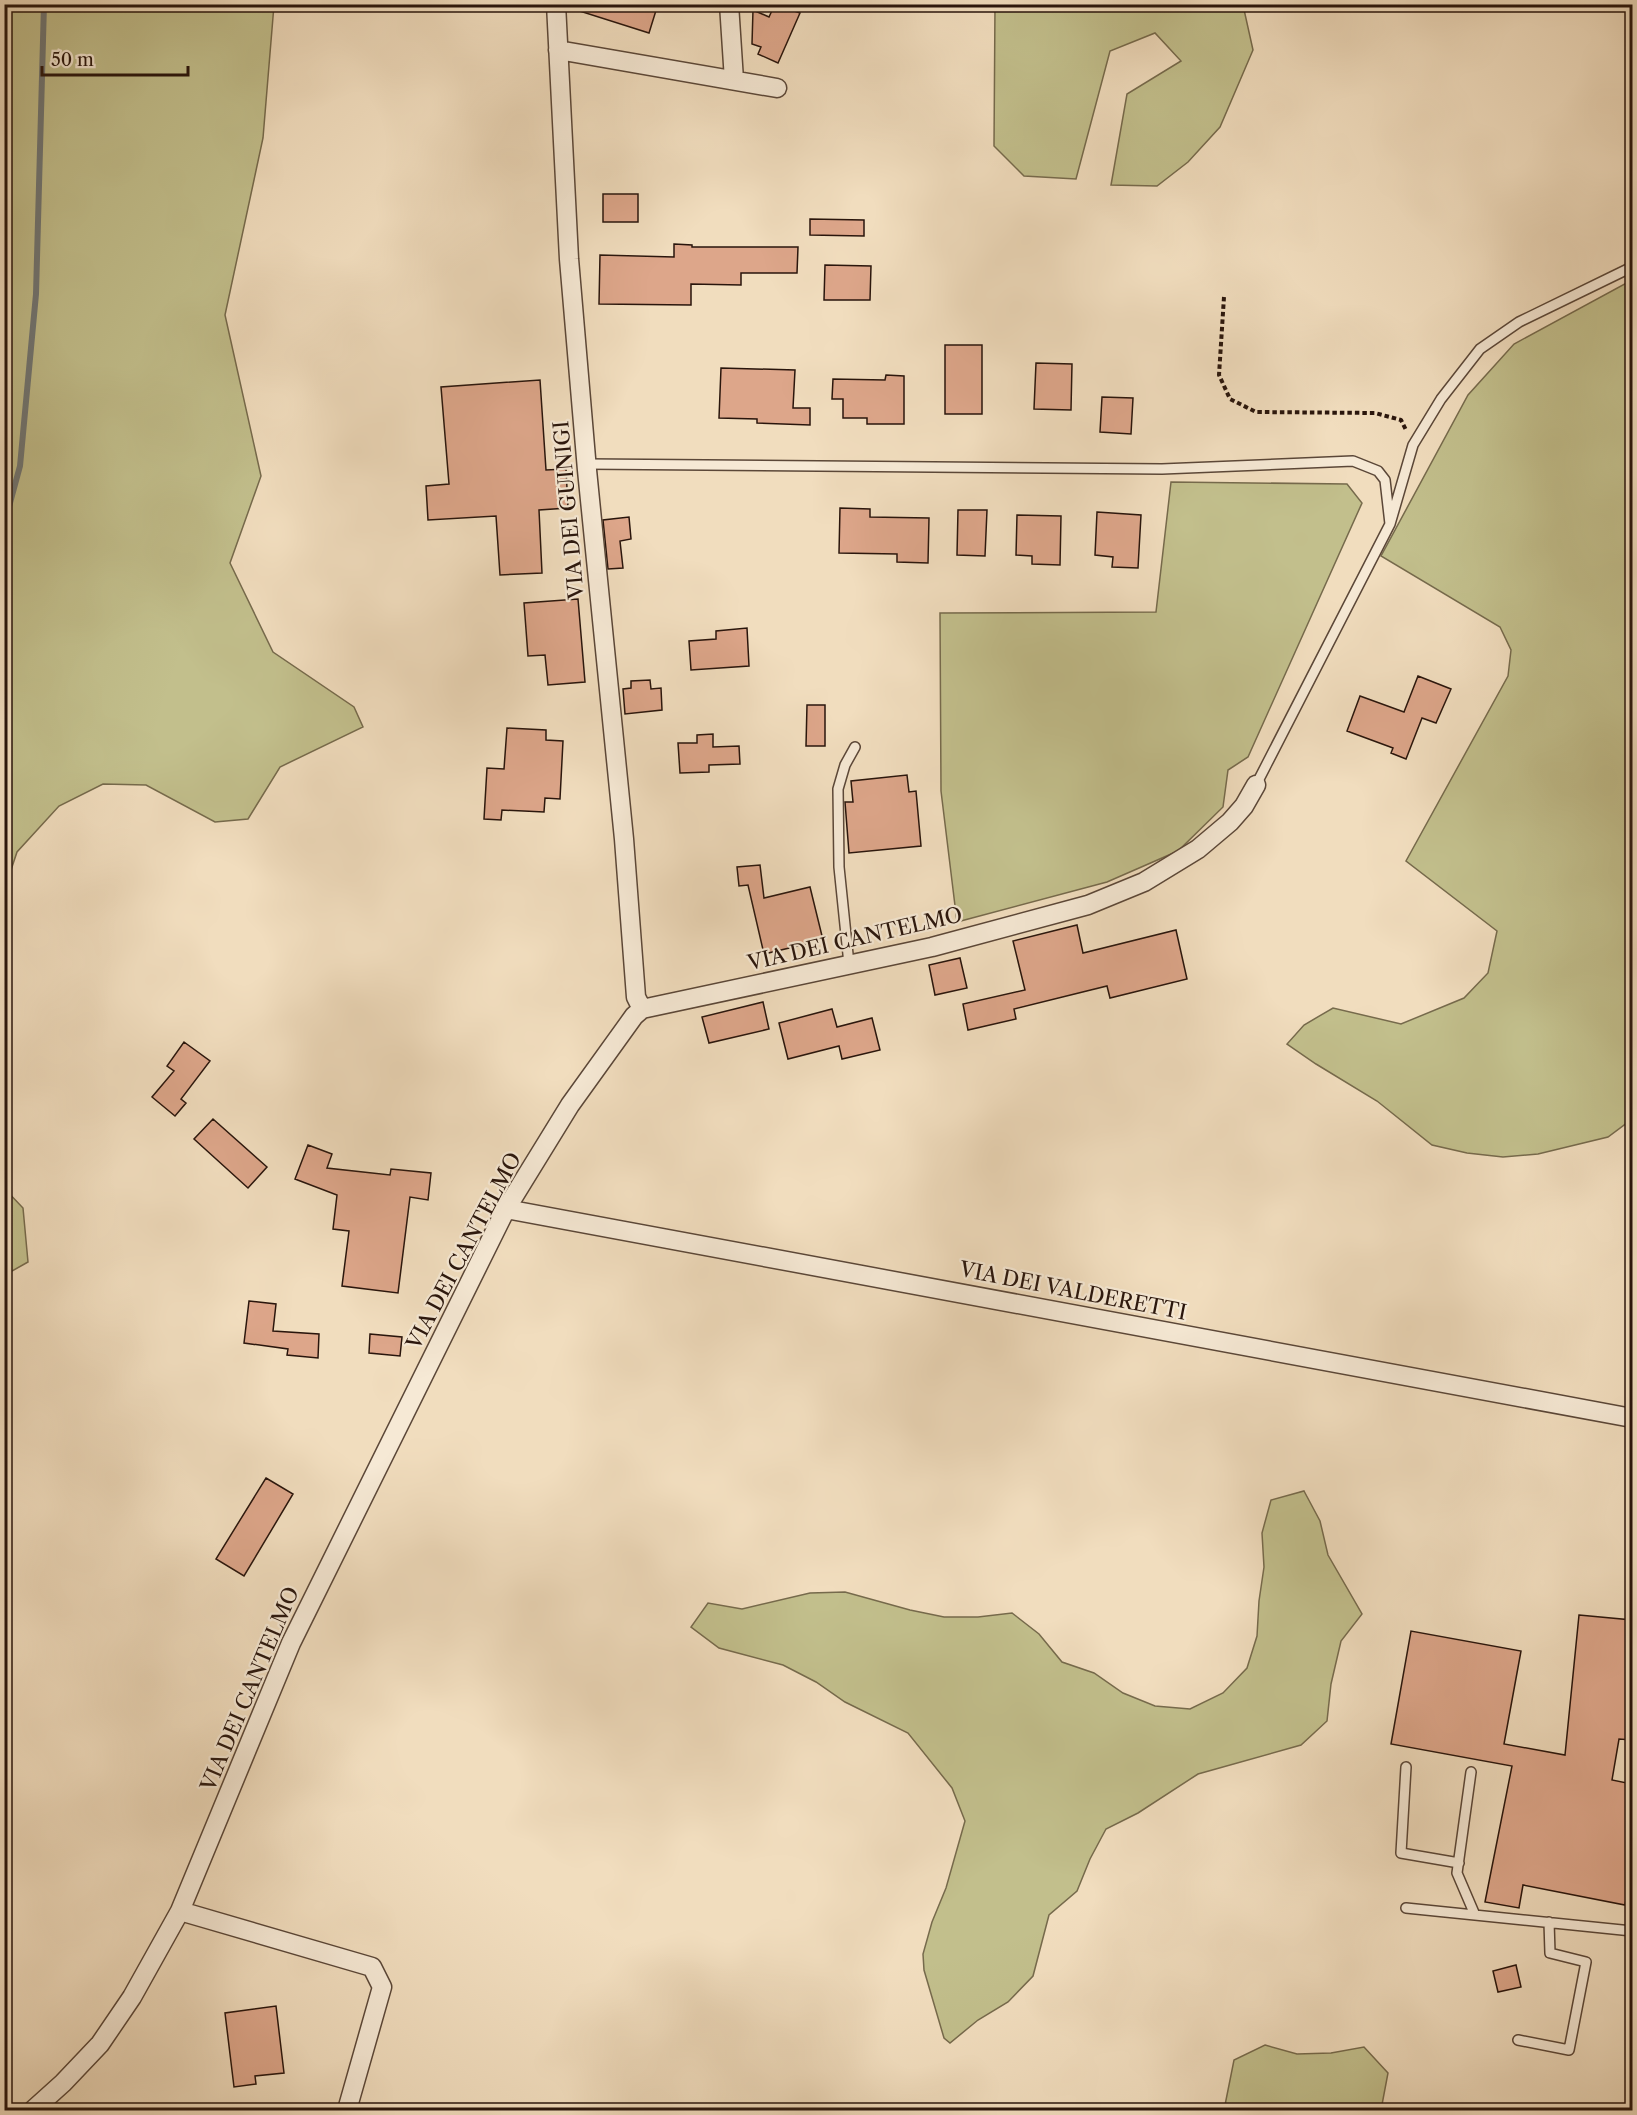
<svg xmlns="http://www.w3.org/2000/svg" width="1637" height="2115" font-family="'Libre Caslon Text',serif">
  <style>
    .green { fill: #c2bf8c; stroke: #766a4c; stroke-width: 1.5 }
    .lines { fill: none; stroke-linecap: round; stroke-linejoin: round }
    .stream { stroke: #707776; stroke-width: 6 }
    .building { fill: #dda68a; stroke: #29150c; stroke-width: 1.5 }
    .service-casing { stroke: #5b4738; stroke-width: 12 }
    .minor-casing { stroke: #5b4738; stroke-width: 21 }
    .path { stroke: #29150c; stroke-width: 4; stroke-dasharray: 4.5 3; stroke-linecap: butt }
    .service { stroke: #f6e9d5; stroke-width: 9 }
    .minor { stroke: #f6e9d5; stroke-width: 18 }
    .labels { text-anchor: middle; stroke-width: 4.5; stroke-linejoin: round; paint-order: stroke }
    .street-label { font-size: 21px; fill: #29150c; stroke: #f6e9d5 }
  </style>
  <rect width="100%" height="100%" fill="#f1ddbe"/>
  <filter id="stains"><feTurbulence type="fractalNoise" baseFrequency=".00333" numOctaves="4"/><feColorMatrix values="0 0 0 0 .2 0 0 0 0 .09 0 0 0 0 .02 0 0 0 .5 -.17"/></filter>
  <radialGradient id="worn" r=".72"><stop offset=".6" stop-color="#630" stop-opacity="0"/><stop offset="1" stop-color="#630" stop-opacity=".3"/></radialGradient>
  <path class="green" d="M5 4 274 5 263 138 225 315 261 476 230 563 273 652 354 707 363 727 280 767 248 819 215 822 146 785 103 784 59 806 17 852 5 888Z
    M995 5H1243L1253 50 1220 127 1188 162 1157 186 1111 185 1127 94 1181 61 1155 33 1110 51 1076 179 1024 176 994 146Z
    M1632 280V1119L1608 1137 1538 1154 1503 1157 1467 1153 1432 1145 1377 1101 1316 1064 1287 1044 1304 1025 1333 1008 1401 1024 1464 998 1488 973 1497 931 1406 861 1508 676 1511 650 1500 627 1381 556 1468 395 1514 344Z
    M1171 482 1347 484 1362 503 1248 757 1228 770 1223 807 1178 851 1107 882 957 922 941 791 940 613 1156 612Z
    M4 1188 23 1208 28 1262 5 1275Z
    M1304 1491 1320 1521 1328 1555 1362 1614 1341 1641 1331 1684 1327 1721 1301 1745 1198 1774 1138 1813 1106 1829 1090 1859 1077 1891 1049 1915 1033 1976 1008 2002 978 2020 950 2043 944 2038 924 1970 923 1954 932 1922 946 1888 965 1821 952 1788 908 1733 845 1702 816 1682 783 1665 719 1648 691 1627 708 1603 742 1609 810 1593 845 1592 910 1610 944 1617H978L1012 1613 1039 1634 1062 1662 1094 1673 1123 1693 1155 1706 1190 1709 1223 1693 1247 1668 1257 1636 1259 1601 1264 1567 1262 1533 1271 1500Z
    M1265 2045 1297 2054 1331 2053 1364 2047 1388 2073 1381 2110H1224L1234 2060Z"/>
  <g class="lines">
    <path class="stream" d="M4 525 20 466 36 294 44 4"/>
  </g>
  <path class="building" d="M570 4H658L649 33 570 8Z
    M775 4 800 13 778 63 758 54 761 47 752 44 753 10 769 17Z
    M603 194H638V222H603Z
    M810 219 864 220V236L810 235Z
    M674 244 692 245V247H798L797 273H741V285L691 284V305L599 304 600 255 674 257Z
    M825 265 871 266 870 300H824Z
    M945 345H982V414H945Z
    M1036 363 1072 364 1071 410 1034 409Z
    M721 368 795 370 793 408H810V425L757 423V419L719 418Z
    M886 375 904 376V424H867V418H843V399H832L833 379 885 380Z
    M540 380 546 470 566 469 568 508 539 510 542 573 500 575 496 516 428 520 426 486 449 484 441 387Z
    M1102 397 1133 398 1131 434 1100 432Z
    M840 508 870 509V517L929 518 928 563 897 562V554L839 553Z
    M958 510H987L985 556 957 555Z
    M1097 512 1141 515 1138 568 1112 567 1113 557 1095 555Z
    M1017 515 1061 516 1060 565 1032 564V556L1016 555Z
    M629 517 631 539 620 541 623 568 608 569 603 520Z
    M578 599 585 682 548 685 545 655 528 656 524 603Z
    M747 628 749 666 691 670 689 641 716 639V631Z
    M1418 676 1451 689 1436 723 1422 718 1406 759 1391 753 1393 748 1347 731 1360 696 1404 712Z
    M650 680 651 689 661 688 662 710 625 714 623 689 631 688V681Z
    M807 705H825V746H806Z
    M507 728 546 730V740L563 741 560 799 545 798 544 812 502 810 501 820 484 819 487 768 504 769Z
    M713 734V747L739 746 740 764 709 765V772L680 773 678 743H697V735Z
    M907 775 909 792 916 791 921 846 849 853 845 802H853L851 781Z
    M760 865 764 898 810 887 823 940 764 954 748 885 739 886 737 867Z
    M1077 925 1083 953 1176 930 1187 979 1110 998 1107 986 1014 1009 1016 1019 968 1030 963 1004 1025 990 1013 941Z
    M960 958 967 988 935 995 929 965Z
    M763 1002 769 1029 709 1043 702 1017Z
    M832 1009 837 1027 872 1018 880 1050 842 1059 839 1046 788 1059 779 1023Z
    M184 1042 210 1061 181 1099 186 1103 175 1116 152 1097 174 1071 167 1066Z
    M213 1119 267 1167 248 1188 194 1139Z
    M308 1145 332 1154 327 1168 390 1175 391 1169 431 1173 428 1200 410 1197 398 1293 342 1286 349 1231 333 1229 337 1195 295 1179Z
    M249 1301 276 1304 273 1331 319 1334 318 1358 287 1355 288 1349 244 1343Z
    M370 1334 402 1337 400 1356 369 1353Z
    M266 1478 293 1494 244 1576 216 1559Z
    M1579 1615 1632 1620V1740L1619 1739 1612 1780 1632 1784V1866L1625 1905 1523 1885 1519 1908 1485 1902 1512 1766 1391 1744 1411 1631 1521 1651 1504 1744 1565 1755Z
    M1516 1965 1521 1987 1498 1992 1493 1971Z
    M276 2006 284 2073 255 2076 256 2084 234 2087 225 2013Z"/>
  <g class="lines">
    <defs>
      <path id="service" d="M587 464 1162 469 1353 461 1378 471 1385 480 1390 524
        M1256 785 1390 524 1413 445 1441 399 1480 349 1519 322 1632 267
        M849 964 839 867 838 789 845 765 855 747
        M1406 1767 1401 1853 1459 1863
        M1471 1772 1457 1873 1475 1915
        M1406 1908 1632 1931
        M1518 2040 1569 2050 1586 1962 1550 1953 1549 1922"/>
      <path id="minor" d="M556 4 569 259 587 470 624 839 636 997 642 1009
        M729 4 734 80
        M558 50 777 88
        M506 1209 1632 1418
        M180 1911 372 1967 382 1987 347 2110
        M33 2110 63 2083 100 2044 132 1997 180 1911 291 1643 506 1209 570 1105 634 1016 642 1009 932 947 1088 905 1144 882 1198 849 1230 822 1244 806 1256 785"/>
    </defs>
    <use href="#service" class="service-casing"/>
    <use href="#minor" class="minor-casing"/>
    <path class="path" d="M1224 297 1219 375 1230 399 1256 412 1375 413 1401 420 1406 430"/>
    <use href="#service" class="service"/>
    <use href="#minor" class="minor"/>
  </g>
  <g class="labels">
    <g class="street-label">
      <text transform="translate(569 510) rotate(-95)" y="7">VIA DEI GUINIGI</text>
      <text transform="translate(855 939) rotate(-13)" y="7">VIA DEI CANTELMO</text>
      <text transform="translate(464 1251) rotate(-62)" y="7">VIA DEI CANTELMO</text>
      <text transform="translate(1073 1291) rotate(11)" y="7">VIA DEI VALDERETTI</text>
      <text transform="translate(250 1689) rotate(-67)" y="7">VIA DEI CANTELMO</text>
    </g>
  </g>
  <rect width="1637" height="2115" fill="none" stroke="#f1ddbe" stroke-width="24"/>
  <rect x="6" y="6" width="1625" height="2103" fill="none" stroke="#29150c" stroke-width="3"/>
  <rect x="12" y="12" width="1613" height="2091" fill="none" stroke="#29150c" stroke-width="1.5"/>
  <path d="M42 66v9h146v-9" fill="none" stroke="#29150c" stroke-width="3"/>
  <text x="51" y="66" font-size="18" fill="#29150c" stroke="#f6e9d5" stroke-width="4.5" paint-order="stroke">50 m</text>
  <rect width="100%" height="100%" filter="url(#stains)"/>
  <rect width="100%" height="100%" fill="url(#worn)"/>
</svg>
